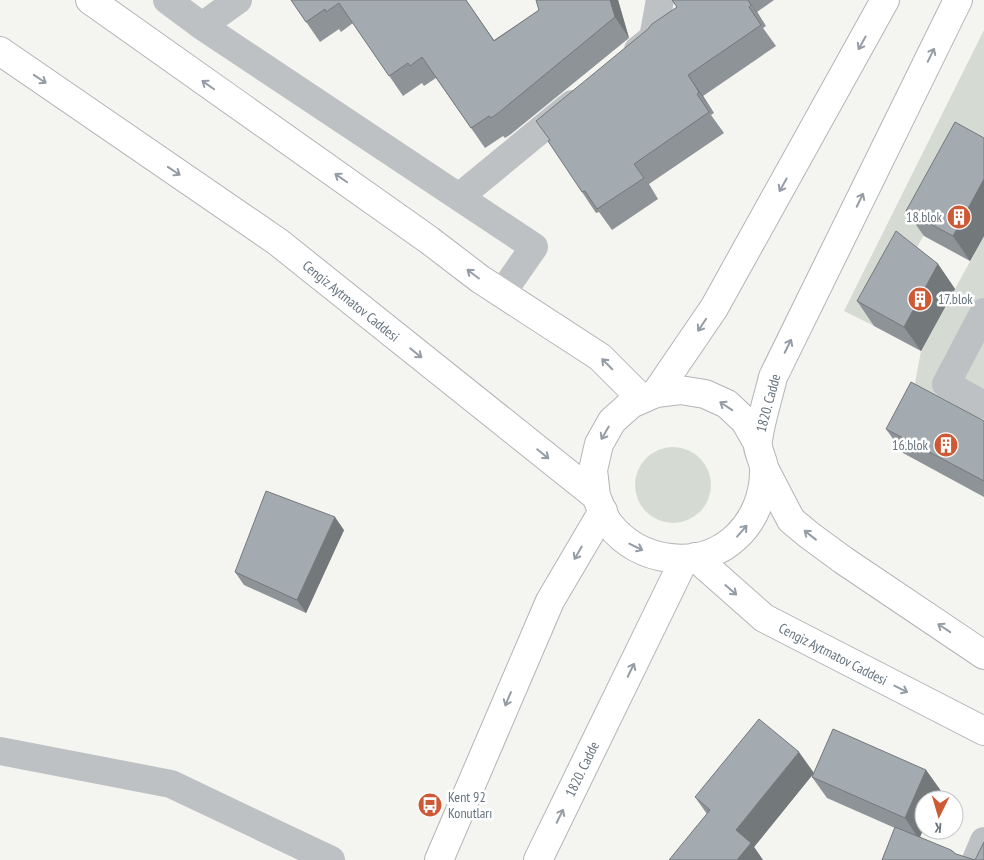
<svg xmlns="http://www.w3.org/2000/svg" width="984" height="860" font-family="'PT Sans Narrow',sans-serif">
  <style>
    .green { fill: #d5dad2 }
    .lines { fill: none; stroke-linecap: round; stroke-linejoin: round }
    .major-casing { stroke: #b1b5b8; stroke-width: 30 }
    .minor { stroke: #bdc1c4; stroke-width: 28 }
    .major { stroke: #fff; stroke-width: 28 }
    .wall { fill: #8d9397 }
    .shaded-wall { fill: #73787b }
    .building { fill: #a4abb0; stroke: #73787b }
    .oneway { stroke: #949da5 }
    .labels { text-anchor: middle; stroke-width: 5; stroke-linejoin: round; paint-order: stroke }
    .poi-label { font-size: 14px; fill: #66737e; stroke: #fff; text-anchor: end }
    .street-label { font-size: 14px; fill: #66737e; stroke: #fff }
  </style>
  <rect width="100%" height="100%" fill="#f4f4f0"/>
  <path class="green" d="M984 30V153L972 147 874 326 844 311Z
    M984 236V437L928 407 915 383 921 351Z
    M635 485a38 38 0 1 1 76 0a38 38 0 1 1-76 0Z"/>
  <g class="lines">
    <defs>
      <path id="major" d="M90 0 429 240 480 279 600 357 642 399
        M0 51 278 242 596 496C600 505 603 516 609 524 624 543 645 555 670 558 723 565 765 522 764 469 764 460 756 450 758 440 761 419 768 398 773 377L958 0
        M656 393 680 390 705 394 727 404 745 421 757 442
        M764 468 791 520 809 535 843 560 984 655
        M596 496 593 470 599 444 612 421 631 404 656 393 714 308 885 0
        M695 557 764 618 984 731
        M439 860 550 601 603 511
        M538 860 684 560"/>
    </defs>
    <use href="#major" class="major-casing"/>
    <path class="minor" d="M167 0 202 26 534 247 502 293
      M202 26 238 0
      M638 50 653 38 660 0
      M459 197 572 104
      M984 312 946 384 984 405
      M0 751 171 784 331 860
      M976 860 984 841"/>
    <use href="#major" class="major"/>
  </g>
  <path class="wall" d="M291 0H466L494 40 539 10 536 0H618L629 38 511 134 505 138 503 136 485 148 436 78 424 86 422 83 403 96 353 23 341 32 339 29 320 42Z
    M672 0H774L757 12 766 26 763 28 776 46 703 96 714 113 711 115 724 133 649 184 658 199 612 230 599 212 596 213 582 192 550 140 677 7Z
    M984 138V236L970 261 924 236 906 211Z
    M938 264 955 289 921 351 874 326 857 301Z
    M984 421V497L903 453 886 429Z
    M344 530 306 613 244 585 235 572Z
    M926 770 941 791 937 800H924V828L920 837 882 860 895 828 827 798 812 777 813 774 754 847 763 860 707 814 695 797 814 773Z"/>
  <path class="shaded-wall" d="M610 0H618L629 38 615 17Z
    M748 0 757 12 766 26Z
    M688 75 703 96 714 113 699 92Z
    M984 179V236L970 261 953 236Z
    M938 264 955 289 921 351 904 327Z
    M335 517 344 530 306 613 297 600Z
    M799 752 814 773 754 847 763 860H737L736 830Z
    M926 770 941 791 937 800H924V828L919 839 905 818Z"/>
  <path class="building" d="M291 0H466L494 41 539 10 536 0H610L615 17 497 114 491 118 489 116 471 128 422 57 410 66 408 63 389 76 339 3 326 12 325 9 306 22Z
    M672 0H748L751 5 749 7 761 25 688 75 699 92 697 94 709 112 634 164 644 178 597 209 585 191 582 192 548 141 550 140 536 121 648 29 652 24 677 7Z
    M955 122 984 138V179L953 236 906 211Z
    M896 231 938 264 904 327 857 301Z
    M911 382 984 421V481L886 429Z
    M266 491 335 517 297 600 235 572Z
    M759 719 799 752 736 830 751 843 737 860H669L710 810 695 797Z
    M833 729 926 770 905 818 812 777Z
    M895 827 951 850 956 854 975 860H882Z
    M984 842V860H975Z"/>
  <defs><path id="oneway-shaft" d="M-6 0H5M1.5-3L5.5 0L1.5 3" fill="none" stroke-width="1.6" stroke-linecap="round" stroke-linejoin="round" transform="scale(1.25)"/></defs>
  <g class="oneway">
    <use href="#oneway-shaft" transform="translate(862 43) rotate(119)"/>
    <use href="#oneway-shaft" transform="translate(931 55) rotate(-64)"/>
    <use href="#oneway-shaft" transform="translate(40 79) rotate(34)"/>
    <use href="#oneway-shaft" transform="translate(208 85) rotate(-145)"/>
    <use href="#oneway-shaft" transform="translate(174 171) rotate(34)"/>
    <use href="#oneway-shaft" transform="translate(341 178) rotate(-145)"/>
    <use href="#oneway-shaft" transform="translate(783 185) rotate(119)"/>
    <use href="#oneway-shaft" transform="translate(860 200) rotate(-64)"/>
    <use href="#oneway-shaft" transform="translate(473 274) rotate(-143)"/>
    <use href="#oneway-shaft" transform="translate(702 325) rotate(124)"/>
    <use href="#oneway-shaft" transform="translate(788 346) rotate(-64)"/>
    <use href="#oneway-shaft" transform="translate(416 353) rotate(39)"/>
    <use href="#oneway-shaft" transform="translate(607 364) rotate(-135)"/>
    <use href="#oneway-shaft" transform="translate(726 406) rotate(-146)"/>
    <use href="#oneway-shaft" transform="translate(605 433) rotate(120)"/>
    <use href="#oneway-shaft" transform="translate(543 454) rotate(39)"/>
    <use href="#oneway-shaft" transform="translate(742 531) rotate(-49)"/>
    <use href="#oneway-shaft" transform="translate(810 535) rotate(-142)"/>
    <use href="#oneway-shaft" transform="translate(636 547) rotate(26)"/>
    <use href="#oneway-shaft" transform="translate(578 553) rotate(120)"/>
    <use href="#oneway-shaft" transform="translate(731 590) rotate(41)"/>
    <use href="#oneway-shaft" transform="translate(944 628) rotate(-146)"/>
    <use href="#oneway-shaft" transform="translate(631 670) rotate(-64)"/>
    <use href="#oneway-shaft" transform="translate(901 689) rotate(27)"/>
    <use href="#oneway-shaft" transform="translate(508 699) rotate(113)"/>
    <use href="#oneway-shaft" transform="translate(560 816) rotate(-64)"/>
  </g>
  <defs>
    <symbol id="building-disc" viewBox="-11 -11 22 22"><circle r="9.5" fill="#ce5935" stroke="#fff"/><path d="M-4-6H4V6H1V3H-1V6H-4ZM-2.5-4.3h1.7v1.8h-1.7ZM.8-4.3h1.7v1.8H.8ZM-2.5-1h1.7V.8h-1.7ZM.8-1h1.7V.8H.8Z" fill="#fff"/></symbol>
    <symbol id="bus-disc" viewBox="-11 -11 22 22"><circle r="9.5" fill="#ce5935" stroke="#fff"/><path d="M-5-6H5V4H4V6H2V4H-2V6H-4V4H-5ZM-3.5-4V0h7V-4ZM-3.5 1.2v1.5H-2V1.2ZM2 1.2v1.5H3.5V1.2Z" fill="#fff"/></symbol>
  </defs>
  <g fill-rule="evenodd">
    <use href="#building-disc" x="945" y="203" width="28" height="28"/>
    <use href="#building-disc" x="906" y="285" width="28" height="28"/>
    <use href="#building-disc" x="932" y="431" width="28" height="28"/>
    <use href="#bus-disc" x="416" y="791" width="28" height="28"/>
  </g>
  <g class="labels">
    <g class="poi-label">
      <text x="942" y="222">18.blok</text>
      <text x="938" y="304" text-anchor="start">17.blok</text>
      <text x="928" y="450">16.blok</text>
      <text x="448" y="802" text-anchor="start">Kent 92<tspan x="448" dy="16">Konutları</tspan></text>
    </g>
    <g class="street-label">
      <text transform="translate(351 301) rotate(39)" y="5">Cengiz Aytmatov Caddesi</text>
      <text transform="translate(768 403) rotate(-75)" y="5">1820. Cadde</text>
      <text transform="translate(833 654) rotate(27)" y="5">Cengiz Aytmatov Caddesi</text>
      <text transform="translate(582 769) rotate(-64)" y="5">1820. Cadde</text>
    </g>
  </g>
  <g transform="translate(939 815) rotate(185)"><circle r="24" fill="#ffffff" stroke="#c2c7cb"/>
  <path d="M0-4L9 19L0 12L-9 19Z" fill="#ce5935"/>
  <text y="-8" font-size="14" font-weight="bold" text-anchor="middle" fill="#66737e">K</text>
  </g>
</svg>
